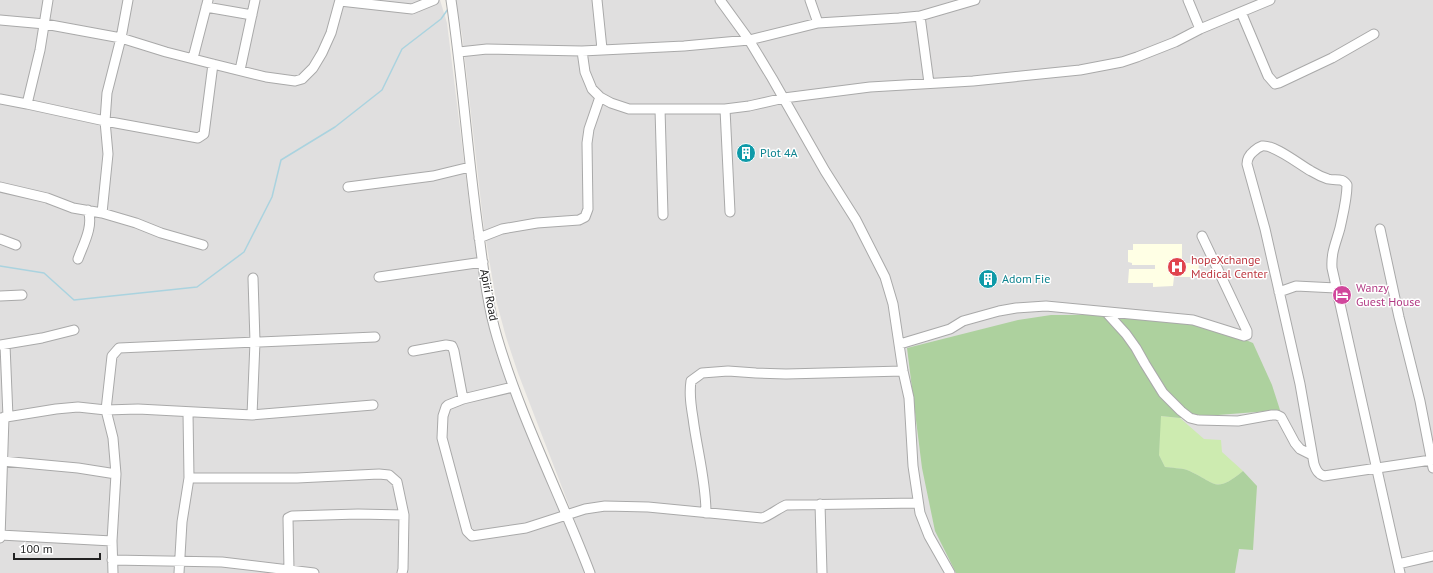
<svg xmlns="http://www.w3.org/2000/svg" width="1433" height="573" font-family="'PT Sans',sans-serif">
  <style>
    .residential { fill: #e0dfdf }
    .education { fill: #ffffe5 }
    .grass { fill: #cdebb0 }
    .forest { fill: #add19e }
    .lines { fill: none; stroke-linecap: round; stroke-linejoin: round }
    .stream { stroke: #aad3df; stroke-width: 1.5 }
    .minor-casing { stroke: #a9a9a9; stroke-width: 11 }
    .minor { stroke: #fff; stroke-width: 9 }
    .labels { text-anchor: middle; stroke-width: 3; stroke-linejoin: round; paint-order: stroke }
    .culture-label { font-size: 12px; fill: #0d838f; stroke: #fff; text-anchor: start }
    .health-label { font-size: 12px; fill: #be3a42; stroke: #fff; text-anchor: start }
    .hotel-label { font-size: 12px; fill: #b23c85; stroke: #fff; text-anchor: start }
    .street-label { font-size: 12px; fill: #222; stroke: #fff }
  </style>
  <rect width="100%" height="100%" fill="#f2efe9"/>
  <path class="residential" d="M0 0H440L447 23 472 226 485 300 585 573H0Z
    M455 0H1433V573H595L518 373 506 337 496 300 484 229 462 34Z"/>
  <path class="education" d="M1133 244H1182V259L1171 260V263H1199L1198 277H1174L1173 286 1153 287V283H1128L1129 269H1155V265H1132V263L1128 262V250H1133Z"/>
  <path class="grass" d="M1160 416 1180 418 1204 439 1221 440 1222 452 1243 471C1214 495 1216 482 1187 470 1181 468 1172 468 1165 467L1159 455Z"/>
  <path class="forest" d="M1051 315C1093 315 1136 312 1177 318 1203 322 1229 333 1253 343L1272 385 1280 410 1180 418 1161 416 1159 455 1165 467C1172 468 1181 468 1187 470 1216 482 1214 495 1243 471L1257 486 1253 550 1239 549 1235 573H956L935 531 922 468 907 348 1018 320Z"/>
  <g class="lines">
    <path class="stream" d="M0 266 44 273 74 300 197 287 244 252 272 197 281 160 335 127 382 90 402 49 441 19 448 9"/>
    <defs>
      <path id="minor" d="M451 0C463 80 468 162 480 243 484 274 488 307 497 337 521 419 560 494 590 573
        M597 0 602 49
        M720 0 749 40 772 78 825 171 856 220 885 277 893 304 903 371 909 398 913 466 920 513 929 536 950 573
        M810 0 818 23
        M1188 0 1200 29
        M340 1 412 9 434 0
        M206 7 252 15
        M1241 12 1268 76 1275 84 1279 83 1332 58 1374 34
        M920 16 929 83
        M0 20 45 24 121 38 166 52 213 64 266 77 295 81 302 79 313 68 322 53 331 33 340 0
        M582 51 585 72 592 89 600 97 611 103 629 109H725L749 106 784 98 870 87 973 81 1080 70 1122 62 1137 57 1175 42 1200 29 1270 0
        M459 52 487 49 582 51 684 46 749 40 818 23 899 18 920 16 975 0
        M193 58 208 0
        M240 70 255 0
        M0 99 27 104 105 121 198 138 204 134 213 64
        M27 104 40 50 48 0
        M660 109 663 215
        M725 109 730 212
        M0 187 47 198 73 208 102 213 136 223 161 233 203 245
        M348 187 433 176 470 167
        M102 213 108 154 105 121 107 93 121 38 128 0
        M1380 229 1399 317 1420 401 1433 468
        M479 238 502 229 537 223 579 220 585 217 588 209 587 143 589 129 600 97
        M0 239 16 245
        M78 259C83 245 94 226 88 210
        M379 277 483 262
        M1279 292 1296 286 1336 288
        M0 296 22 295
        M1106 312 1126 334 1136 348 1145 364 1163 393 1181 411 1190 418 1198 420 1238 421 1272 415H1277L1281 417 1295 443 1300 449 1312 455
        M900 344 950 329 963 321 999 311 1016 308 1046 306 1193 320 1244 336 1247 335V331L1202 236
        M0 345 42 338 74 330
        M5 345 8 417
        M413 351 446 345 452 346 454 351 463 399
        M513 387 463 399 448 405 446 407 443 416 442 438 467 531 472 536 526 528 585 509 605 506 648 507 762 518C769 516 779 508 786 505L918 503
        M252 415 255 342 253 278
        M0 418 56 409 78 407 106 410 138 409 252 415 373 405
        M2 461 78 468 116 474
        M189 478H297L379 474 389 475 397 482 404 515 403 569 402 573
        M820 504 822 573
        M706 513C706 481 697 450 693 418 691 406 689 394 691 381L702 373 728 371 756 373 786 374 903 371
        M0 535 112 541
        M0 538 4 417
        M112 560 222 562 314 573
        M1398 564 1433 556
        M289 570 288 518 292 516 358 514 404 515
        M113 573 112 541 116 474 113 438 106 410 112 356 119 348 375 337
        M179 573 182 522 189 478 188 413
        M1400 573 1332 268C1331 252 1336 243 1340 228 1343 214 1347 199 1347 185 1342 177 1336 181 1328 179 1322 177 1316 174 1311 171 1300 165 1274 144 1262 146 1259 147 1256 149 1254 151 1249 155 1247 159 1247 164L1265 229 1300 384 1314 464C1316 470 1318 474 1324 476L1431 460"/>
    </defs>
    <use href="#minor" class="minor-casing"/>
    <use href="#minor" class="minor"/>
  </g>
  <defs>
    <symbol id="building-disc" viewBox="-11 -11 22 22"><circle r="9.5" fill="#0f9aa8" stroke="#fff"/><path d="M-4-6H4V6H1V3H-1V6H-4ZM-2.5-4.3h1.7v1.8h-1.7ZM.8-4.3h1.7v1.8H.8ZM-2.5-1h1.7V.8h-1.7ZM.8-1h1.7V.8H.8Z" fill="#fff"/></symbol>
    <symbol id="hospital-disc" viewBox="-11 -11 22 22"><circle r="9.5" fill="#e0444e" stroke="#fff"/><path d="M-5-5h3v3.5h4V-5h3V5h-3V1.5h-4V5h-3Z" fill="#fff"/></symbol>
    <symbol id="hotel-disc" viewBox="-11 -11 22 22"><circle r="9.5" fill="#d1479c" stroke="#fff"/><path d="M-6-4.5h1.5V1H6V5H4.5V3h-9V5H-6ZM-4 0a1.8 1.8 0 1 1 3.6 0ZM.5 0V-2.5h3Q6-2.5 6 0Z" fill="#fff"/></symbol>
  </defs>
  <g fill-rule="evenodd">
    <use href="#building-disc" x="735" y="142" width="22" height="22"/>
    <use href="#hospital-disc" x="1166" y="256" width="22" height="22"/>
    <use href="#building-disc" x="977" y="268" width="22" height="22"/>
    <use href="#hotel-disc" x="1331" y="284" width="22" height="22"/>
  </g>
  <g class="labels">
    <g class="culture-label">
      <text x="760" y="157">Plot 4A</text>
      <text x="1002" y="283">Adom Fie</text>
    </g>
    <g class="health-label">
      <text x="1191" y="264">hopeXchange<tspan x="1191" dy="14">Medical Center</tspan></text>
    </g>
    <g class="hotel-label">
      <text x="1356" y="292">Wanzy<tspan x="1356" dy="14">Guest House</tspan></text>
    </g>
    <g class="street-label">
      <text transform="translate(489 295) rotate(79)" y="4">Apiri Road</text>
    </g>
  </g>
  <path d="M14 553v6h86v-6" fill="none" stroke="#222222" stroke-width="2"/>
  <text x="20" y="553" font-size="12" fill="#222222" stroke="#ffffff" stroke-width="3" paint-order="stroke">100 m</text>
</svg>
